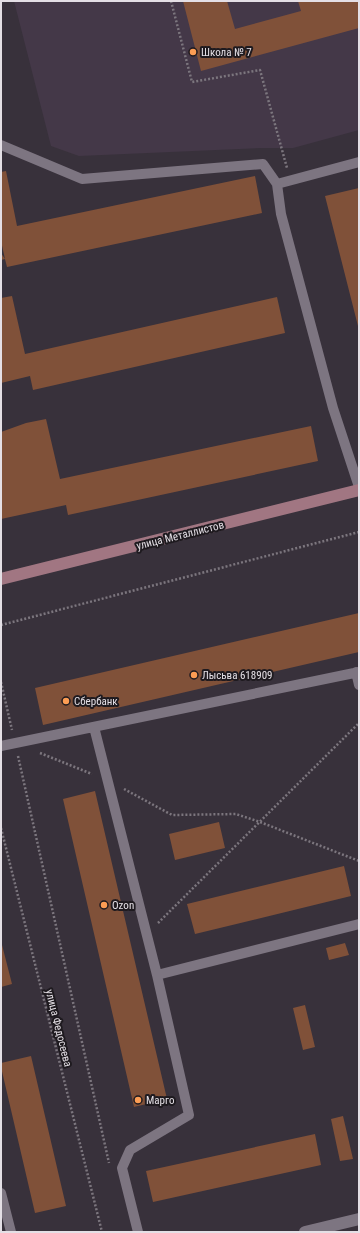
<svg xmlns="http://www.w3.org/2000/svg" width="360" height="1233" font-family="'Roboto Condensed',sans-serif">
  <style>
    .built { fill: #443848 }
    .building { fill: #805139 }
    .lines { fill: none; stroke-linecap: round; stroke-linejoin: round }
    .path { stroke: #7c767e; stroke-width: 2.5; stroke-dasharray: 2 2; stroke-linecap: butt }
    .lane { stroke: #7d7581; stroke-width: 10 }
    .street { stroke: #7d7581; stroke-width: 12 }
    .secondary { stroke: #a17682; stroke-width: 12 }
    .poi-dot { fill: #fc9d54; stroke: #1e1a1f; stroke-width: 1.5 }
    .labels { text-anchor: middle; stroke-width: 4; stroke-linejoin: round; paint-order: stroke }
    .poi-label { font-size: 11px; fill: #e4dfe5; stroke: #1e1a1f; text-anchor: start }
    .street-label { font-size: 11px; fill: #e4dfe5; stroke: #1e1a1f }
  </style>
  <rect width="100%" height="100%" fill="#38313b"/>
  <path class="built" d="M14 1H359V130L293 148H262L79 156 51 146Z"/>
  <path class="building" d="M183 1H227L235 29 301 11 298 1H359V28L201 71Z
    M6 171 17 226 255 176 262 213 7 267 5 259 1 260V253L5 259 1 241V172Z
    M359 188V326H358L325 196Z
    M12 296 25 354 277 297 285 333 33 390 30 376 1 383V298Z
    M46 419 60 479 311 426 318 461 68 515 66 505 1 519V432L26 423Z
    M359 613V652L43 725 35 688Z
    M95 791 167 1099 134 1107 63 799Z
    M219 822 225 848 175 860 169 834Z
    M344 866 351 896 195 934 187 904Z
    M1 941 12 984 1 987Z
    M345 943 349 955 329 960 326 948Z
    M305 1005 315 1047 303 1050 293 1008Z
    M31 1056 66 1206 35 1213 1 1067V1063Z
    M343 1116 353 1159 340 1161 331 1119Z
    M315 1134 321 1165 153 1202 146 1171Z"/>
  <g class="lines">
    <path class="path" d="M171 1 192 82 260 70 287 168
      M1 625 359 532
      M1 682 12 730
      M40 753 92 774
      M18 756 109 1163
      M124 789 172 815 236 814 260 822 359 861
      M1 828 102 1232
      M158 923 359 723"/>
    <path class="lane" d="M1 145 82 179 263 164 277 184
      M359 162 277 184 281 214 333 408 359 487
      M356 672 359 685
      M94 727 157 975 189 1115 130 1150 122 1168 138 1232
      M1 746 359 672
      M157 975 359 924
      M1 1193 11 1232"/>
    <path class="street" d="M305 1232 359 1219"/>
    <path class="secondary" d="M1 579 359 490"/>
  </g>
  <g class="poi-dot">
    <circle cx="193" cy="52" r="4"/>
    <circle cx="194" cy="675" r="4"/>
    <circle cx="66" cy="701" r="4"/>
    <circle cx="104" cy="905" r="4"/>
    <circle cx="138" cy="1100" r="4"/>
  </g>
  <g class="labels">
    <g class="poi-label">
      <text x="201" y="56">Школа № 7</text>
      <text x="202" y="679">Лысьва 618909</text>
      <text x="74" y="705">Сбербанк</text>
      <text x="112" y="909">Ozon</text>
      <text x="146" y="1104">Марго</text>
    </g>
    <g class="street-label">
      <text transform="translate(180 535) rotate(-14)" y="4">улица Металлистов</text>
      <text transform="translate(59 1028) rotate(76)" y="4">улица Федосеева</text>
    </g>
  </g>
  <rect width="360" height="1233" fill="none" stroke="#e4dfe5" stroke-width="4"/>
</svg>
